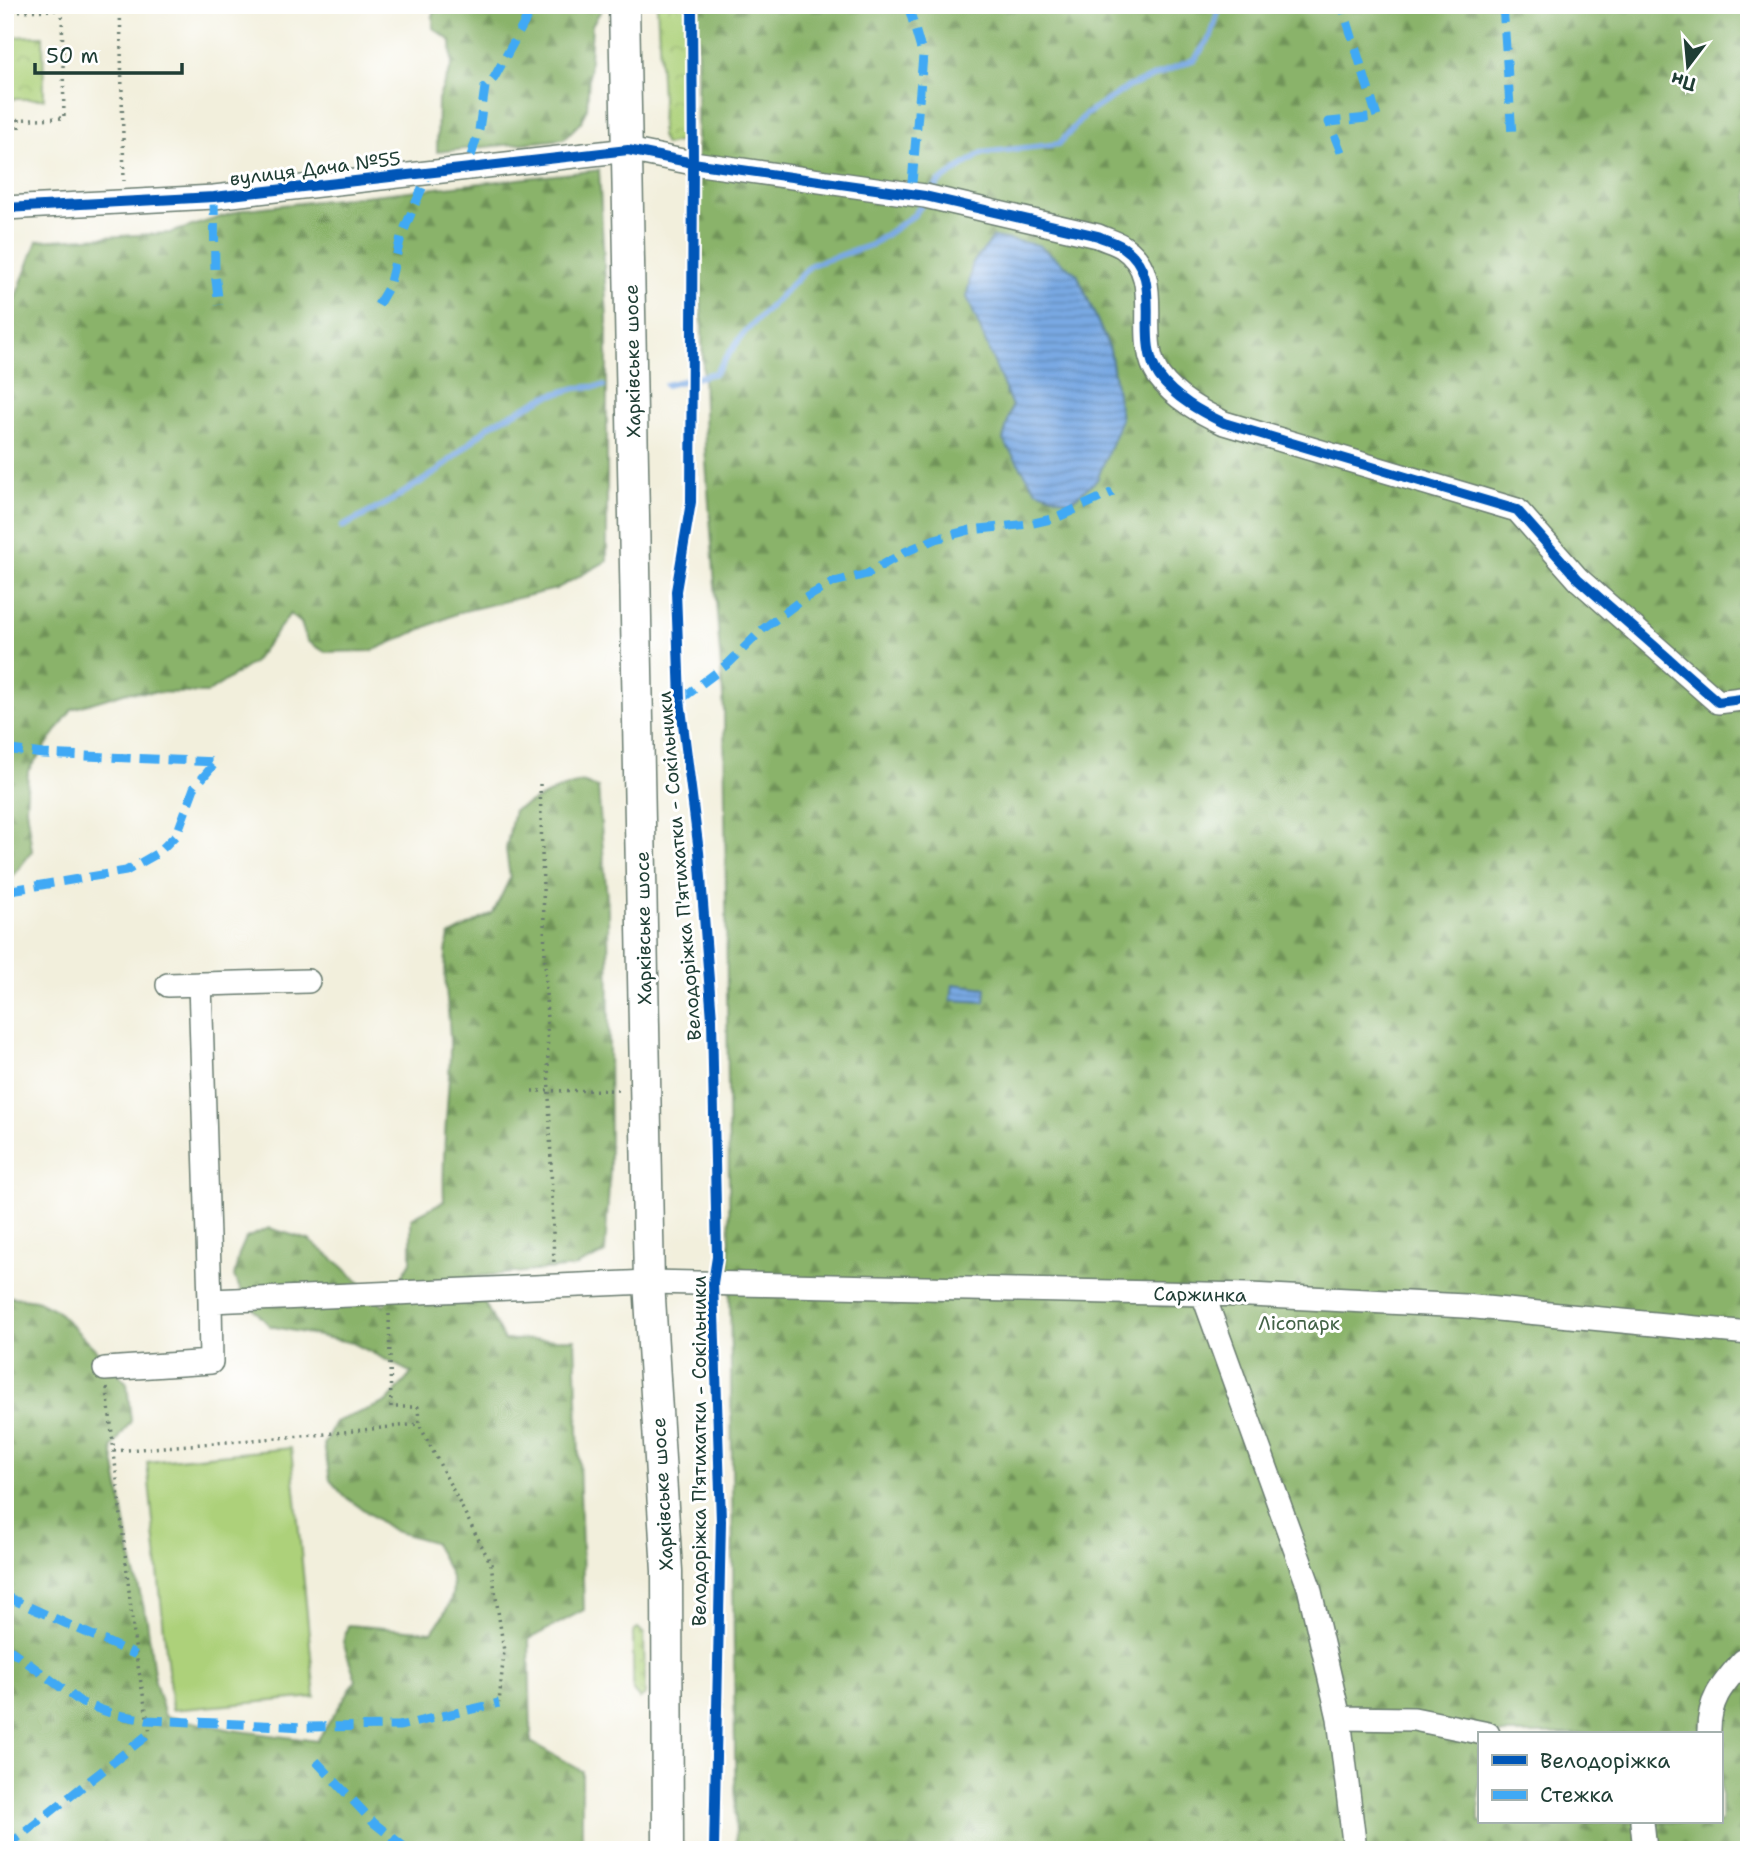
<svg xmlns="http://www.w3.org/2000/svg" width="1754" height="1855" font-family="'Shantell Sans',sans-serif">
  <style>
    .grass { fill: url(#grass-dots); stroke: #668757; stroke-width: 2 }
    .forest { fill: url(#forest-firs); stroke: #54784f; stroke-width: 2; fill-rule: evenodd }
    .park { fill: url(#park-crowns); stroke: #668757; stroke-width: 2 }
    .pitch { fill: #add17a; stroke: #668757; stroke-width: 2 }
    .water { fill: url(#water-rules); stroke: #4c738c; stroke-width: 2 }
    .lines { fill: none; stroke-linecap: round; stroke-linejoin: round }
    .stream { stroke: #79a9e3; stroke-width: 6 }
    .minor-casing { stroke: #697b6f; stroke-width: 26 }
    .major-casing { stroke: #697b6f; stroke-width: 33 }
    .path { stroke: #697b6f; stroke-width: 3.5; stroke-dasharray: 2 5; stroke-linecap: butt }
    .minor { stroke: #fff; stroke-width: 23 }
    .major { stroke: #fff; stroke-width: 30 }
    .quiet { stroke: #3fa9f5; stroke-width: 9; stroke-dasharray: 18 9; stroke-linecap: butt }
    .cycleway-casing { stroke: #fff; stroke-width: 15 }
    .cycleway { stroke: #0057b8; stroke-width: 10 }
    .labels { text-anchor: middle; stroke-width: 6; stroke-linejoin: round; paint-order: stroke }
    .street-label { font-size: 19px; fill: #1f3d34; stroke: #fff }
    .park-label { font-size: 19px; fill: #426246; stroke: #fff }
  </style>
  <defs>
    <pattern id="grass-dots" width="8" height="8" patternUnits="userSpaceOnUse" patternTransform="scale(1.75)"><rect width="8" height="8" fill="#add17a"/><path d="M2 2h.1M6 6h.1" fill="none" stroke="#94b46a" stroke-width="1.8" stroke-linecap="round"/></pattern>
    <pattern id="forest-firs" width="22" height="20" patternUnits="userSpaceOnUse" patternTransform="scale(1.75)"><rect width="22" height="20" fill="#8ab36a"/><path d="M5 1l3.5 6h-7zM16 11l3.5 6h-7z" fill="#709358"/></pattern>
    <pattern id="park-crowns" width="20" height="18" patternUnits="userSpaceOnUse" patternTransform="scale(1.75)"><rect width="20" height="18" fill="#add17a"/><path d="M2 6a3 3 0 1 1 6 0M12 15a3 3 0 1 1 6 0" fill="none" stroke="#94b46a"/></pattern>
    <pattern id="water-rules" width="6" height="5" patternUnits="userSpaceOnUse" patternTransform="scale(1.75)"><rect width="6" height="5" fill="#79a9e3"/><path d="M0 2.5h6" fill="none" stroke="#638bb9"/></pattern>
  </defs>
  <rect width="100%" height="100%" fill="#fff"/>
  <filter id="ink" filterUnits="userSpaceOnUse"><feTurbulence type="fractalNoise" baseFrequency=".0143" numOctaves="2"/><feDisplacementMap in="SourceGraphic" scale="14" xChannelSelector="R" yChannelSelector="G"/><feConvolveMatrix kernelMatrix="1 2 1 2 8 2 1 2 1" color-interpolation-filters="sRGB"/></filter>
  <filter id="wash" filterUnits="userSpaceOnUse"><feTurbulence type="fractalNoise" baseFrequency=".00686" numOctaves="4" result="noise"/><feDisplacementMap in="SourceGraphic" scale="28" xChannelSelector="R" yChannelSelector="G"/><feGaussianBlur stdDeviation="1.57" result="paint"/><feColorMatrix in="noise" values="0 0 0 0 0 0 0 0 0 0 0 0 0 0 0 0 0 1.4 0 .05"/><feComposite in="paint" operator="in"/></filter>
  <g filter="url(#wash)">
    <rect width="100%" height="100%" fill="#f2efdc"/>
    <path class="grass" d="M638 1628 644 1634 645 1695 640 1699 633 1691V1633Z"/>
    <path class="forest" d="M433 5H602V9L592 25 587 108 581 122 564 139 437 152 438 99 452 65 451 41 433 28Z
      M698 5H1749V1850H736L724 711 705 448 697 132ZM1077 274 1110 350 1121 419 1003 440 1012 406ZM1479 1734H1721V1822H1479Z
      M599 170 607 319V561L556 589 460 612 372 651 325 652 307 641 301 623 290 614 254 662 207 693 127 692 72 709 28 771 26 808 32 851 5 887V325L37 241 170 233 246 209Z
      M582 782 598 788 608 911 610 1168 605 1253 575 1267 471 1277 504 1340 575 1339 584 1610 529 1639 531 1742 582 1771V1850H5V1296L36 1300 56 1310 96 1350 127 1383 131 1421 112 1448 132 1562 147 1620 155 1682 165 1716 232 1730 317 1741 356 1680 343 1642 348 1625 432 1632C462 1590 457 1584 433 1542L394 1531 344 1496 330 1480 324 1444 335 1422 387 1402 412 1373 353 1343 270 1326 247 1302 234 1277 239 1254 246 1238 269 1228 309 1240 342 1266 384 1306 411 1261V1218L444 1201C441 1148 450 1097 450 1044 450 1006 440 974 449 936L493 913 510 878 506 849 514 810 557 790Z"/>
    <path class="park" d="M657 5H686L683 141 665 145 661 136 662 98Z
      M43 36 44 99H5V37Z"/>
    <path class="pitch" d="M291 1448 315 1697 172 1710 147 1462Z"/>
    <path class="water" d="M994 237 1038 245 1077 274 1110 350 1121 419 1097 480 1070 502 1036 490 1003 440 1012 406 967 297 972 264Z
      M953 984 986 988 985 1002 951 1000Z"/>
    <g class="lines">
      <path class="stream" d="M933 191 939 182 982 153 1059 144 1085 115 1128 87 1195 59 1211 36 1220 5
        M666 385 715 373 744 333 811 265 871 245 914 215 924 202
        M342 527 389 502 438 471 490 425 545 397 576 388 603 386"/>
    </g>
  </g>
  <g filter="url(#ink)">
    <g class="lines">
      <defs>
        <path id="minor" d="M5 208 214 197 628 150 693 163 925 196 1098 236C1106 240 1116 242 1123 247 1168 277 1132 336 1159 376 1175 398 1201 412 1224 423L1517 510 1578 579 1718 702 1749 698
          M200 984 210 1301
          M168 985 308 981
          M1203 1294 1309 1587 1339 1718 1355 1850
          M105 1369 211 1362 210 1301 649 1282 697 1283 1250 1295 1465 1306 1749 1333
          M1339 1718 1414 1719 1488 1734
          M1709 1734C1708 1700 1722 1685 1743 1661L1749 1658
          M1642 1822 1645 1850"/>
        <path id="major" d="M624 5 649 1282 667 1571 668 1850"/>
      </defs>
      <use href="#minor" class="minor-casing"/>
      <use href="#major" class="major-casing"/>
      <path class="path" d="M120 5 124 181
        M5 11 62 10 64 118 5 120
        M19 128V119
        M540 784 554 1266
        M532 1091 621 1090
        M389 1314 391 1407H418L419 1424 491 1564 504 1651 499 1703
        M107 1388 136 1655 150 1733
        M114 1451 315 1435 419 1424"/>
      <use href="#minor" class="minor"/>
      <use href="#major" class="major"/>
      <path class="quiet" d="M908 5 923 56 911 194
        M1503 5 1512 135
        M1341 152 1329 122 1377 117 1342 5
        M471 156 479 130 485 87 494 78 534 5
        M214 197 215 273 219 305
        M378 305 389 286 401 237 429 172
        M680 700 729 663 763 629 800 601 834 582 867 574 905 552 935 539 970 530 1029 524 1056 518 1113 492
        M5 749 43 754 216 762 194 788 177 834 158 853 126 871 5 891
        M5 1596 136 1655
        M5 1646 82 1703 113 1714 147 1720 307 1727 399 1726 499 1703
        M316 1761 374 1823 408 1850
        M5 1848 150 1733"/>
      <defs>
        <path id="cycleway" d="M692 5 693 163 691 502 676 591 680 700 699 852 712 1019 717 1257 713 1283 721 1521 714 1850
          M5 208 214 197 628 150 693 163 925 196 1098 236C1106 240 1116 242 1123 247 1168 277 1132 336 1159 376 1175 398 1201 412 1224 423L1517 510 1578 579 1718 702 1749 698"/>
      </defs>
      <use href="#cycleway" class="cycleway-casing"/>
      <use href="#cycleway" class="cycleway"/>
    </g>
  </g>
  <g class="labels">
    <g class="street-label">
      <text transform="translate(315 168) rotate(-7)" y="7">вулиця Дача №55</text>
      <text transform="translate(632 361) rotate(-91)" y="7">Харківське шосе</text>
      <text transform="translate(679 866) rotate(-95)" y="7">Велодоріжка П'ятихатки - Сокільники</text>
      <text transform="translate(643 928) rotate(-91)" y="7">Харківське шосе</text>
      <text transform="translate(1200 1294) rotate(1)" y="7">Саржинка</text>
      <text transform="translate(699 1451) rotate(-90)" y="7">Велодоріжка П'ятихатки - Сокільники</text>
      <text transform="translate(662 1494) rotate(-93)" y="7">Харківське шосе</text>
    </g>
    <g class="park-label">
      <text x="1299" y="1330">Лісопарк</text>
    </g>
  </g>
  <rect width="1754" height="1855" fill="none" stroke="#fff" stroke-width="28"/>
  <rect x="1478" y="1732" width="245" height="91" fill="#ffffff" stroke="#a5b1ae" stroke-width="2"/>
  <rect x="1492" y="1755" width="35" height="10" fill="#0057b8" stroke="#a5b1ae" stroke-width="2"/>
  <text x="1540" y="1768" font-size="21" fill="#1f3d34">Велодоріжка</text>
  <rect x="1492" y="1790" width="35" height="10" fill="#3fa9f5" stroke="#a5b1ae" stroke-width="2"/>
  <text x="1540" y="1802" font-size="21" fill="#1f3d34">Стежка</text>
  <g transform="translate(1688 66) rotate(196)" stroke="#ffffff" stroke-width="5" paint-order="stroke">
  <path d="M0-5L12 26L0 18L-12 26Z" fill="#1f3d34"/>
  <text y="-10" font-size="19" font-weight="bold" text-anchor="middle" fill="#1f3d34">Пн</text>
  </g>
  <path d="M35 63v10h147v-10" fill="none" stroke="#1f3d34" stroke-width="3.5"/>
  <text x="46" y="63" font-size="21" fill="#1f3d34" stroke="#ffffff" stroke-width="5" paint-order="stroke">50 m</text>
</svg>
